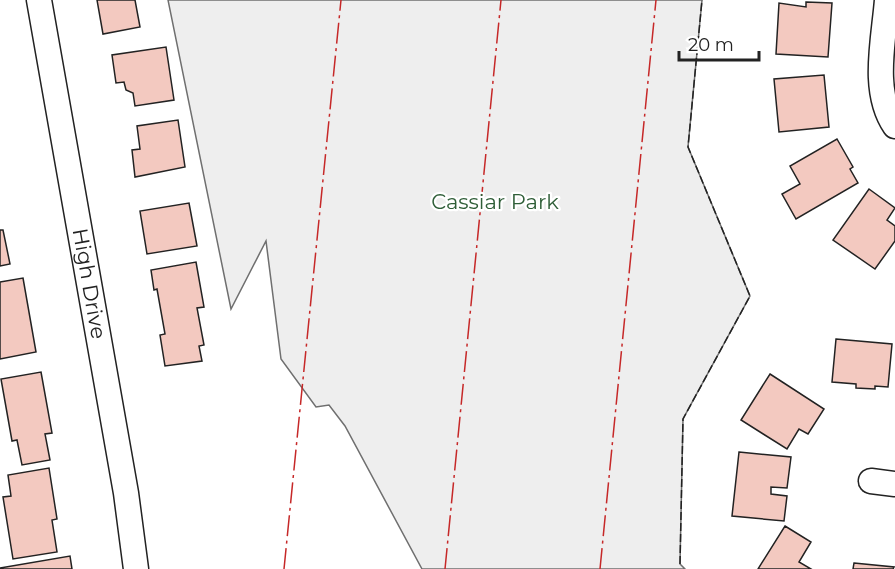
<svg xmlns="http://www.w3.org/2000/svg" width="895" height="569" font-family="Montserrat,sans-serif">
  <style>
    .green { fill: #eee; stroke: #6f6f6f; stroke-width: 1.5 }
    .building { fill: #f3c9c0; stroke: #222; stroke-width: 1.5 }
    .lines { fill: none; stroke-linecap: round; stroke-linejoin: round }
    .street-casing { stroke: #222; stroke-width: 27 }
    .street { stroke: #fff; stroke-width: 24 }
    .fence { stroke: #222; stroke-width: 1.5; stroke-dasharray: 8 3; stroke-linecap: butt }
    .power { stroke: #c62828; stroke-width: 1.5; stroke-dasharray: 21 4.5 3 4.5; stroke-linecap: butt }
    .labels { text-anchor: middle; stroke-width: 4.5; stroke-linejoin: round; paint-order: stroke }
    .park-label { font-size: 21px; fill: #2f5e38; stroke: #fff }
    .street-label { font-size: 21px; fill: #222; stroke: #fff }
  </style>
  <rect width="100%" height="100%" fill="#fff"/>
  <path class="green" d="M168 0H702L688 147 750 296 683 419 680 564 685 569H422L345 426 329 405 316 407 281 359 266 241 231 309Z"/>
  <path class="building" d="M97 0H135L140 27 103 34Z
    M806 2 832 3 828 57 776 54 779 3 806 7Z
    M166 47 174 100 135 106 133 93 126 90 124 82 116 83 112 55Z
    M824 75 829 127 779 132 774 79Z
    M178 120 185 167 135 177 132 150 140 149 137 126Z
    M837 139 853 167 850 169 858 183 796 219 782 194 800 184 790 166Z
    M869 189 895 208 887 220 895 226V241L875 269 833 240Z
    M189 203 197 246 147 254 140 211Z
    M0 230H3L10 264 0 266Z
    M196 262 204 307 197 308 204 345 199 346 202 361 165 366 160 335 165 334 157 289 154 290 151 270Z
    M23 278 36 352 0 359V282Z
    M836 339 892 344 888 387 875 386V389L856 388V384L832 382Z
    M41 372 52 433 45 434 50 460 22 465 17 440 12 441 1 379Z
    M770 374 824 409 808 434 799 429 787 449 741 420Z
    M739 452 791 457 787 488 771 487V494L787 496 784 521 732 516Z
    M49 468 57 519 52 520 57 552 13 559 3 497 11 496 8 475Z
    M785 526 811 542 799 562 811 569H758Z
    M70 556 72 569H0V568Z
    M854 563 894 567 893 569H853Z"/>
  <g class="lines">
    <defs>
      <g id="street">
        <path id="s1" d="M39 0 126 493 136 569"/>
        <path d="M887 0C884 39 871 91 895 126"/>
        <path d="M871 481 895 484"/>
      </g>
    </defs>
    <use href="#street" class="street-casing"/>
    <use href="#street" class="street"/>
    <path class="fence" d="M680 564 683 419 750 296 688 147 702 0"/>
    <path class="power" d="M284 569 341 0
      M445 569 501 0
      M600 569 656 0"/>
  </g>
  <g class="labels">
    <g class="park-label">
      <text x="495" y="209">Cassiar Park</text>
    </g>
    <g class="street-label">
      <text dy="7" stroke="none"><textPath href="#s1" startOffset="288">High Drive</textPath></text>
    </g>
  </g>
  <path d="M679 51v9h80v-9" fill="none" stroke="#222222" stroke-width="3"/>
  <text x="688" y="51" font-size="18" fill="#222222" stroke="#ffffff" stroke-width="4.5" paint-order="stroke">20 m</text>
</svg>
